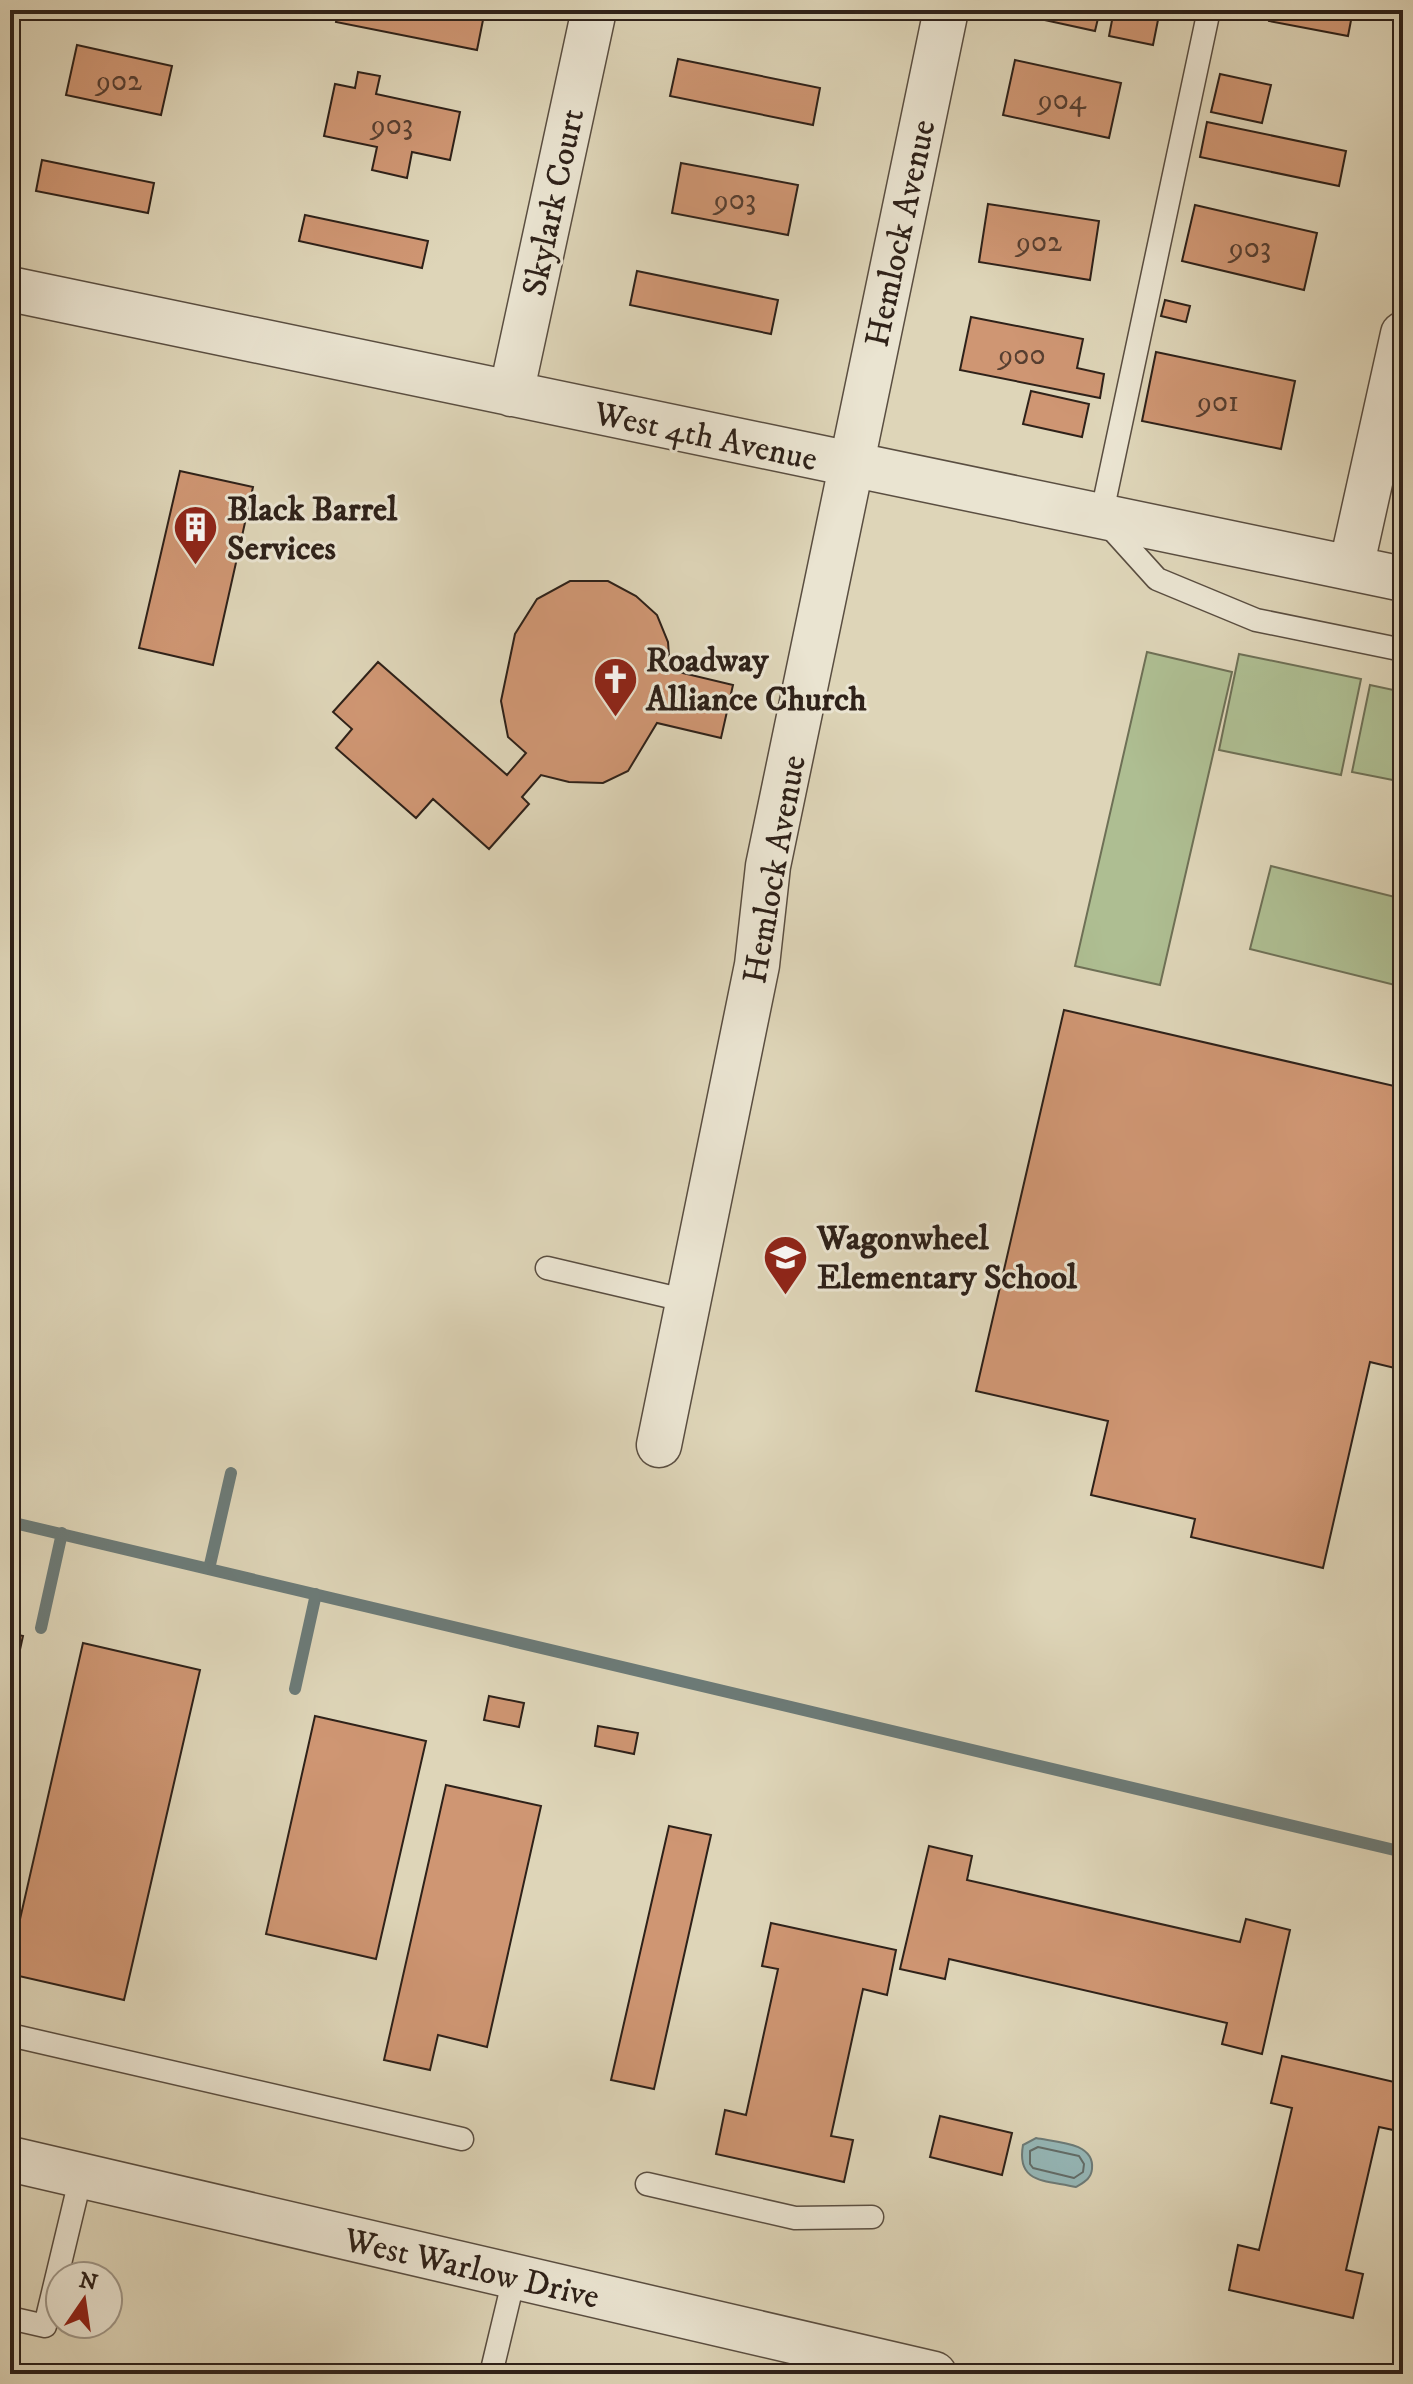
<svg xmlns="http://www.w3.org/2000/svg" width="1413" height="2384" font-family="'IM FELL DW Pica',serif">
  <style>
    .green { fill: #aebe92; stroke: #6e7056; stroke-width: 2 }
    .water { fill: #95b7b7; stroke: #6c7b78; stroke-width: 2 }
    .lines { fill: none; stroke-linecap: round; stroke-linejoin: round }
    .shore { stroke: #626c68; stroke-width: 2 }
    .stream { stroke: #6c7b78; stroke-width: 12 }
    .building { fill: #cf9673; stroke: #2e2119; stroke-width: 2 }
    .service-casing { stroke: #5a4e41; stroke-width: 25 }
    .minor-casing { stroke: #5a4e41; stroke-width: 47 }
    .tertiary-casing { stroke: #5a4e41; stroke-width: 47 }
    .service { stroke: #eae4d1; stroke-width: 22 }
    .minor { stroke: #eae4d1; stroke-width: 44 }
    .tertiary { stroke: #eae4d1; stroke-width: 44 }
    .labels { text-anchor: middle; stroke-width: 6; stroke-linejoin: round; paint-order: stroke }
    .number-label { font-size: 30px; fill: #563e30 }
    .street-label { font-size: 34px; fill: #2e2119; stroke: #eae4d1 }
    .poi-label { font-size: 34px; font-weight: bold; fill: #2e2119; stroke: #eae4d1; text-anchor: start }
  </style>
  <rect width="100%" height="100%" fill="#ded5b8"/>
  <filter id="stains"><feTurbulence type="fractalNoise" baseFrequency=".0025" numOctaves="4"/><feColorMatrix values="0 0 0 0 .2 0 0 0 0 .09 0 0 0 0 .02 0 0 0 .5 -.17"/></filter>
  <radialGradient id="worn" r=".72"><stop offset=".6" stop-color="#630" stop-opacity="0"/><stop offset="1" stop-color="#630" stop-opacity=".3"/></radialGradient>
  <path class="green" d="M1147 652 1232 672 1160 985 1075 966Z
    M1239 654 1361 679 1341 775 1219 750Z
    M1370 685 1403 692V782L1352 772Z
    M1271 866 1403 899V987L1250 949Z"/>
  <path class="water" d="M1036 2138C1055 2142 1095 2142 1092 2169 1091 2179 1084 2182 1076 2187 1046 2180 1016 2184 1023 2145Z"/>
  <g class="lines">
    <path class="shore" d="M1038 2147 1079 2156 1084 2164 1083 2172 1074 2178 1033 2168 1030 2164V2151Z"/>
    <path class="stream" d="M10 1522 1403 1852
      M209 1569 231 1473
      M41 1628 62 1533
      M295 1689 316 1594"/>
  </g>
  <path class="building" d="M338 10H485L477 50 336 22Z
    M1043 10H1100L1095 31 1040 19Z
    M1114 10H1160L1153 45 1109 36Z
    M1271 10H1353L1348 36 1269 21Z
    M77 45 172 66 161 115 66 95Z
    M678 59 820 88 813 125 670 96Z
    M1015 60 1121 83 1109 138 1003 115Z
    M358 72 380 76 376 94 460 112 450 160 412 152 407 178 372 170 377 147 324 136 335 84 355 88Z
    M1220 74 1271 85 1262 123 1211 112Z
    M1207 122 1346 151 1339 186 1200 157Z
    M42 160 154 183 148 213 36 191Z
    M681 163 798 185 788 235 672 213Z
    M988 204 1099 221 1090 280 979 262Z
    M1195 205 1317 233 1304 290 1182 261Z
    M305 215 428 241 422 268 299 241Z
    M637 271 778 300 771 334 630 305Z
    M1165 300 1190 306 1186 322 1161 316Z
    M971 317 1083 339 1077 368 1104 374 1100 398 960 370Z
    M1156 352 1295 381 1281 449 1142 421Z
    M1031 391 1089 404 1082 437 1023 424Z
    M180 471 253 487 213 665 139 648Z
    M570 581H608L636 596 657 615 668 642 670 670 733 685 721 738 657 723 628 771 603 783 569 782 541 775 522 797 529 804 489 849 433 799 416 818 336 748 352 729 333 712 378 662 507 775 526 753 508 737 501 701 515 634 537 599Z
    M1064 1010 1403 1088V1370L1370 1362 1323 1568 1191 1537 1195 1519 1091 1495 1108 1421 976 1391Z
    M10 1633 23 1636 10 1695Z
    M83 1643 200 1670 124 2000 10 1974V1963Z
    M489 1696 524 1703 519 1727 484 1720Z
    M315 1716 426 1741 376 1959 266 1934Z
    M598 1726 638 1733 634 1754 595 1746Z
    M446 1785 541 1806 487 2047 438 2035 430 2070 384 2060Z
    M669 1826 711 1835 654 2089 611 2080Z
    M929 1846 972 1856 967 1880 1240 1942 1246 1919 1290 1930 1262 2054 1222 2044 1227 2023 949 1959 945 1979 900 1969Z
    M771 1923 896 1950 887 1995 863 1989 831 2136 853 2140 844 2182 716 2154 725 2110 746 2115 778 1969 762 1966Z
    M1282 2056 1403 2084V2111L1398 2131 1379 2127 1346 2270 1363 2274 1353 2318 1229 2290 1238 2245 1259 2250 1292 2108 1271 2103Z
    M940 2116 1012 2133 1002 2175 930 2157Z"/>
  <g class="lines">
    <defs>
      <path id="service" d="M1209 10 1101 517 1157 579 1256 620 1403 650
        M547 1268 688 1301
        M10 2035 462 2139
        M647 2184 795 2218 872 2217
        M10 2318 45 2326 81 2176
        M491 2374 514 2278"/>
      <path id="minor" d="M10 289 1403 579
        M511 394 594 10
        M1351 568 1403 334
        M659 1445 757 965 768 866 946 10"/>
      <path id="tertiary" d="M10 2159 934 2374"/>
    </defs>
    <use href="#service" class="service-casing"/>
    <use href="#minor" class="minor-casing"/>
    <use href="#tertiary" class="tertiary-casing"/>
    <use href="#service" class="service"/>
    <use href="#minor" class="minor"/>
    <use href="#tertiary" class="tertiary"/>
  </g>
  <defs>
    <symbol id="building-pin" viewBox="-11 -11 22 30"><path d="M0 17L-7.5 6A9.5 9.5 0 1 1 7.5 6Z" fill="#8f2418" stroke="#eae4d1"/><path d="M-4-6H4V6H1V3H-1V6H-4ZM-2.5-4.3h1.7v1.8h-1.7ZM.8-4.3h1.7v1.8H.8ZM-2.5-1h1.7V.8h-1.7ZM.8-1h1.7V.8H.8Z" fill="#fff"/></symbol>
    <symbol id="church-pin" viewBox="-11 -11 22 30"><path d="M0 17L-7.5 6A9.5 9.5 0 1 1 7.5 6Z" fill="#8f2418" stroke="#eae4d1"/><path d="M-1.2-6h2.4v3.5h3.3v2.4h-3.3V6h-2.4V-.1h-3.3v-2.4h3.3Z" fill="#fff"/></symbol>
    <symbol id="school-pin" viewBox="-11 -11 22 30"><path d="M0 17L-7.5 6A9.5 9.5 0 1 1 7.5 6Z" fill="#8f2418" stroke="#eae4d1"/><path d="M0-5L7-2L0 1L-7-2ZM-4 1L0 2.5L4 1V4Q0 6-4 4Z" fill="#fff"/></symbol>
  </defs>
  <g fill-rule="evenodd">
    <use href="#building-pin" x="170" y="502" width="51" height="69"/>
    <use href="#church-pin" x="590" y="654" width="51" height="69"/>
    <use href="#school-pin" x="760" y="1232" width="51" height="69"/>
  </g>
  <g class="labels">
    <g class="number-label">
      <text x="119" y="90">902</text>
      <text x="1062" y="109">904</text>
      <text x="392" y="134">903</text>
      <text x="735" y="209">903</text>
      <text x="1039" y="251">902</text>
      <text x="1250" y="257">903</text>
      <text x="1022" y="364">900</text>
      <text x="1218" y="411">901</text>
    </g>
    <g class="street-label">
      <text transform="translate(552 202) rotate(-78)" y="12">Skylark Court</text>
      <text transform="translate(899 233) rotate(-78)" y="12">Hemlock Avenue</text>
      <text transform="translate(706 435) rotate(12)" y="12">West 4th Avenue</text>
      <text transform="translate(773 869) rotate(-80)" y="12">Hemlock Avenue</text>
      <text transform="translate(472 2267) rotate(13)" y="12">West Warlow Drive</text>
    </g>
    <g class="poi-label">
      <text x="227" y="520">Black Barrel<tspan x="227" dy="39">Services</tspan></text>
      <text x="646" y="671">Roadway<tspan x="646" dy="39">Alliance Church</tspan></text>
      <text x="817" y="1249">Wagonwheel<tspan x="817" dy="39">Elementary School</tspan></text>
    </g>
  </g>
  <rect width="1413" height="2384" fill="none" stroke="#ded5b8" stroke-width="40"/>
  <rect x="12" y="12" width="1389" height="2360" fill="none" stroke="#2e2119" stroke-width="4"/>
  <rect x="20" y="20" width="1373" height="2344" fill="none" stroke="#2e2119" stroke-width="2"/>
  <g transform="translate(84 2300) rotate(13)"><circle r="38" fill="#eae4d1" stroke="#9f9687" stroke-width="2"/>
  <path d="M0-6L14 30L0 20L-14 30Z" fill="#8f2418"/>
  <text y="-12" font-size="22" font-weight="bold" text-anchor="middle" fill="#2e2119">N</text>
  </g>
  <rect width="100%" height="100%" filter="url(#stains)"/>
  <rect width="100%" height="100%" fill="url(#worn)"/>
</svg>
